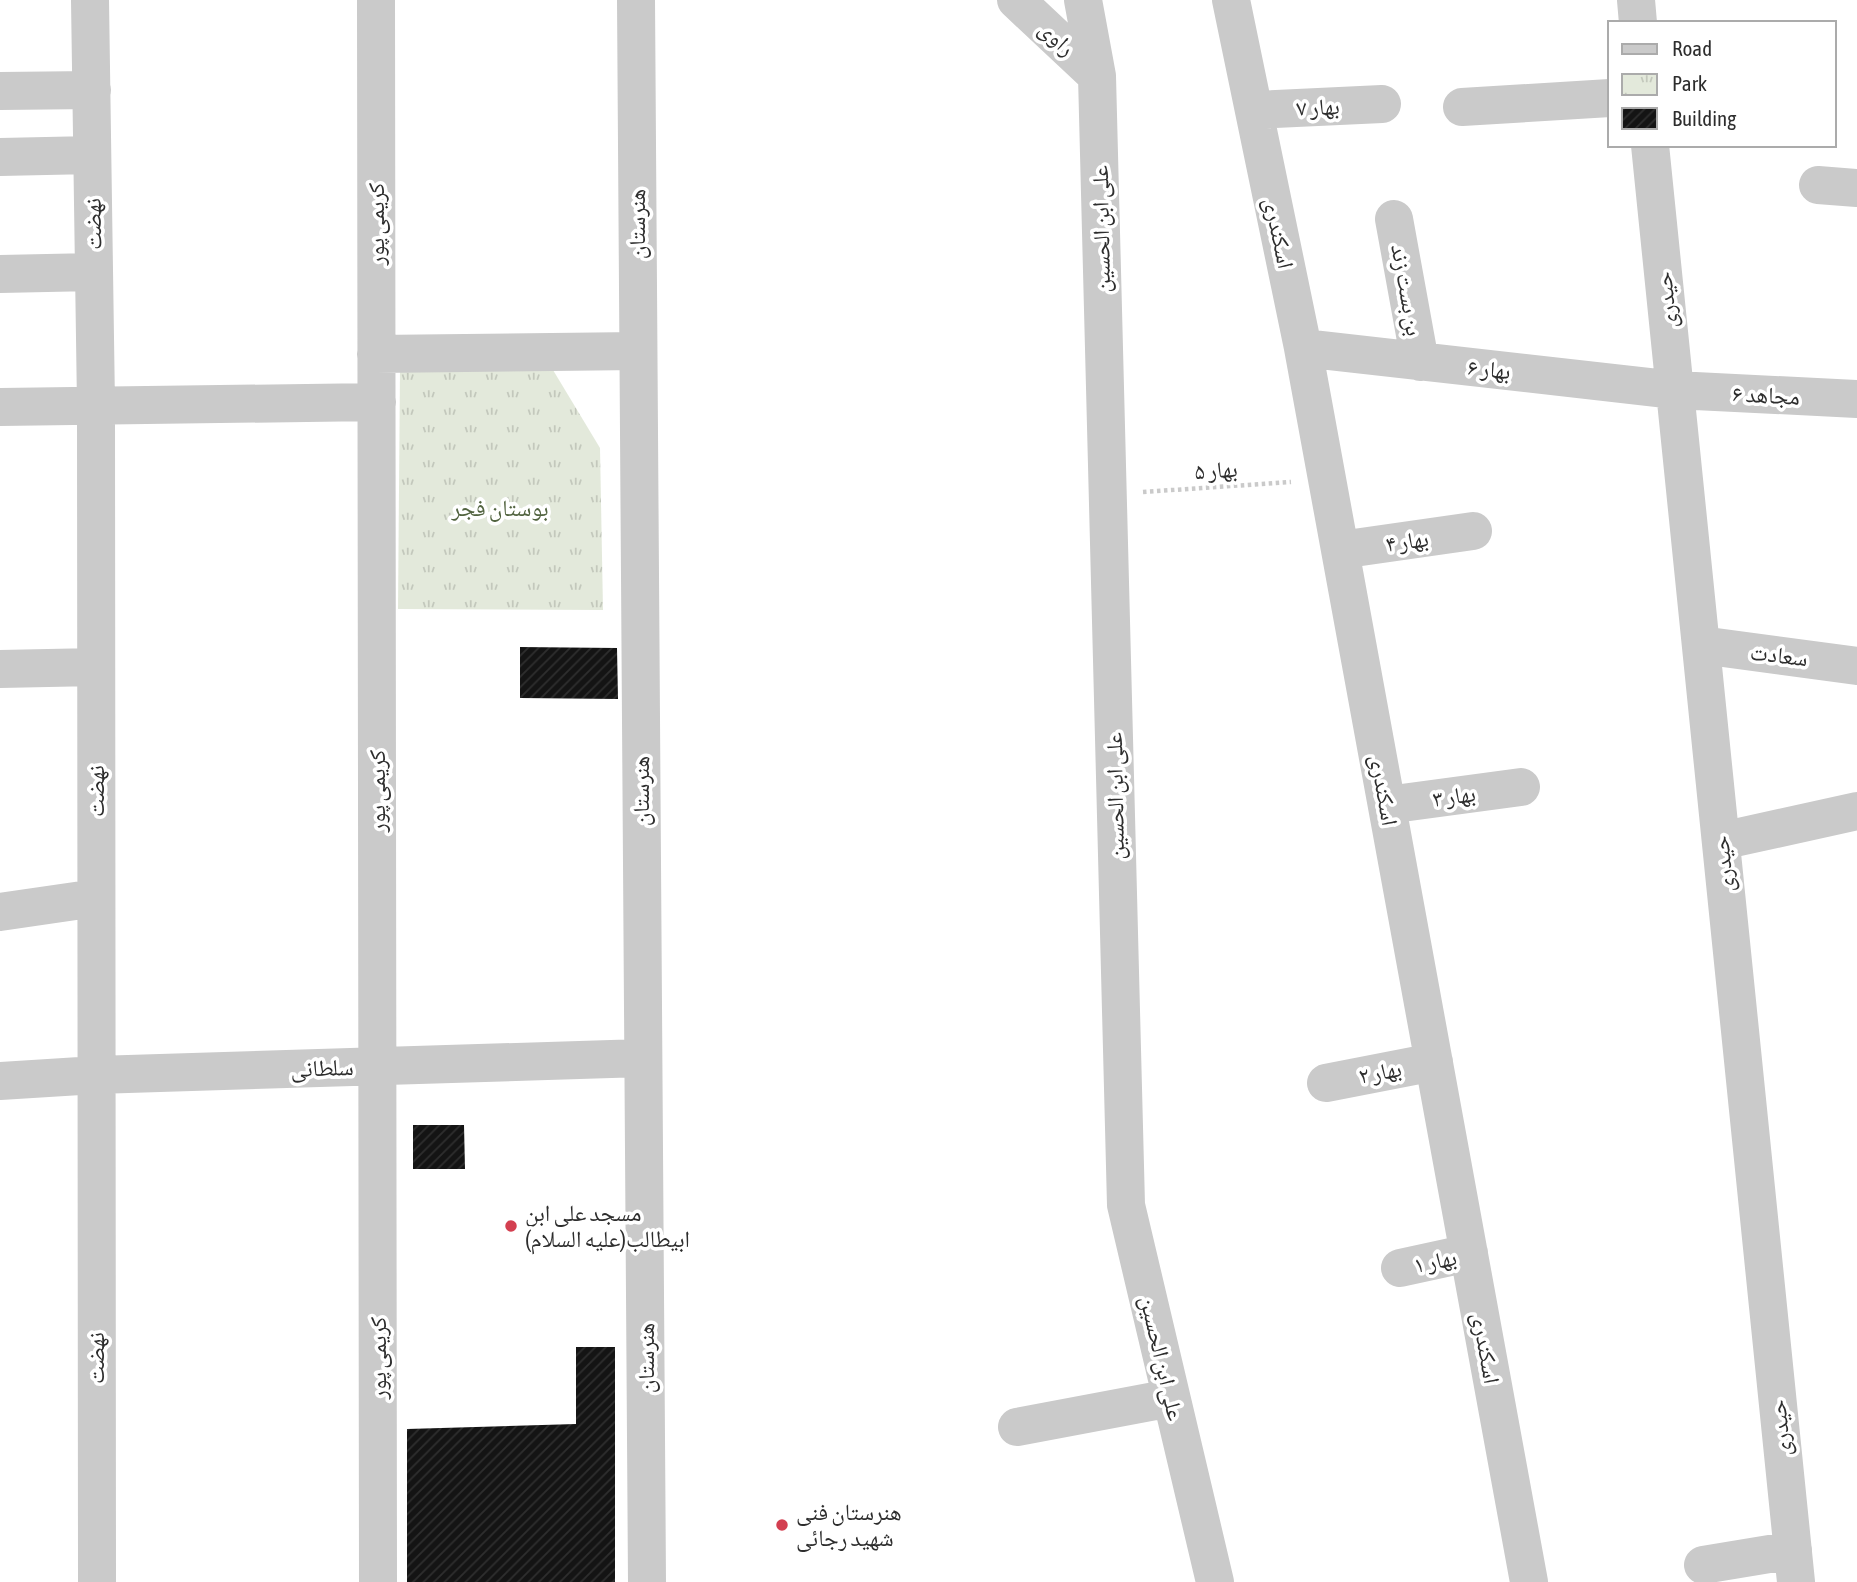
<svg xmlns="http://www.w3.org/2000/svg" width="1857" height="1582" font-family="'Asap Condensed','Noto Naskh Arabic',sans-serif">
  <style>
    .park { fill: url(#park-tufts) }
    .building { fill: url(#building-hatch) }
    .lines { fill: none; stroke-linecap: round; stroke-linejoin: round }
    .path { stroke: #cacaca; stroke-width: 4.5; stroke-dasharray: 3.5 3.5; stroke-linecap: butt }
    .minor { stroke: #cacaca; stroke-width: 38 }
    .poi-dot { fill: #d33f50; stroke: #fff; stroke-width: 2.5 }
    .labels { text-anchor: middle; stroke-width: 7; stroke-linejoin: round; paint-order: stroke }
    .street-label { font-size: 23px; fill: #2d2d2d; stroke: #fff }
    .park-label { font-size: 23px; fill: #51633f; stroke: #fff }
    .poi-label { font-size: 23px; fill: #2d2d2d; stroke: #fff; text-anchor: start }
  </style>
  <defs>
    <pattern id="park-tufts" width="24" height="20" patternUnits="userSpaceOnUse" patternTransform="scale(1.75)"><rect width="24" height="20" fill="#e3e9db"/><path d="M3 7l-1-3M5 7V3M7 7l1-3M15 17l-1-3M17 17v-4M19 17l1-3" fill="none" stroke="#c3c8bc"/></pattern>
    <pattern id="building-hatch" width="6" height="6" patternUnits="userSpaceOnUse" patternTransform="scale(1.75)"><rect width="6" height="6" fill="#141414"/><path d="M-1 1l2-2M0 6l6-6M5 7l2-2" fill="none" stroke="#2e2e2e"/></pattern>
  </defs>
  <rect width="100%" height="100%" fill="#fff"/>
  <path class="park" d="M400 370H553L600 448 603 610 398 609Z"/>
  <path class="building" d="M520 647 617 648 618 699 520 698Z
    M413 1125H464L465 1169H413Z
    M576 1347H615V1582H407V1429L576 1424Z"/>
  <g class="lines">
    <path class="path" d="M1143 492 1291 482"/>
    <path class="minor" d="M90 0 96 405 97 1582
      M376 0 378 1582
      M636 0 647 1582
      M1016 0 1097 76
      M1083 0 1097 76 1126 1205 1215 1582
      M1231 0 1303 348 1529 1582
      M1636 0 1638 23
      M0 91 92 90
      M1462 107 1610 98
      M1254 110 1382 104
      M1650 145 1796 1582
      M0 157 92 155
      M1818 185 1857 188
      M1394 219 1420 362
      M0 274 94 272
      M1303 348 1675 390 1857 399
      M376 354 638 351
      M0 407 377 402
      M1340 550 1473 531
      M1701 645 1857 666
      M0 669 96 667
      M1387 805 1521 787
      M1721 841 1857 811
      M0 912 96 898
      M0 1081 96 1075 643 1058
      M1326 1083 1434 1062
      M1400 1268 1469 1253
      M1017 1427 1171 1398
      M1703 1565 1793 1550"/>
  </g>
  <g class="poi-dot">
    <circle cx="511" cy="1226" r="7"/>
    <circle cx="782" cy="1525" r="7"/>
  </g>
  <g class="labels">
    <g class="street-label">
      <text transform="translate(1057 38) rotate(43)" y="8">راوی</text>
      <text transform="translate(1318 107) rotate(-3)" y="8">بهار ۷</text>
      <text transform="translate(93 224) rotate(-91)" y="8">نهضت</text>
      <text transform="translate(376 224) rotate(-90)" y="8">کریمی پور</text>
      <text transform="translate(637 224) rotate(-90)" y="8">هنرستان</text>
      <text transform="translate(1101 229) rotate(-91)" y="8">علی ابن الحسین</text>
      <text transform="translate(1279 233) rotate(78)" y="8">اسکندری</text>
      <text transform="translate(1407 290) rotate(80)" y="8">بن بست زند</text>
      <text transform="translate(1666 300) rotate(-96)" y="8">حیدری</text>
      <text transform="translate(1489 369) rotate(6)" y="8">بهار ۶</text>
      <text transform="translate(1766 395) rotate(3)" y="8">مجاهد ۶</text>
      <text transform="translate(1216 470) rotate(-4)" y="8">بهار ۵</text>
      <text transform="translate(1407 541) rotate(-8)" y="8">بهار ۴</text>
      <text transform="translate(1779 655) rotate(7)" y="8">سعادت</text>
      <text transform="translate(1384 790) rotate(80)" y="8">اسکندری</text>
      <text transform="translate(96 791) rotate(-90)" y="8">نهضت</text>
      <text transform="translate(377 791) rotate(-90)" y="8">کریمی پور</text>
      <text transform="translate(641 791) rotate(-90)" y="8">هنرستان</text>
      <text transform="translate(1115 796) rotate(-91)" y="8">علی ابن الحسین</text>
      <text transform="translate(1454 796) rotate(-8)" y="8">بهار ۳</text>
      <text transform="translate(1723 864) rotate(-96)" y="8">حیدری</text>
      <text transform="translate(322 1068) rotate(-2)" y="8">سلطانی</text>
      <text transform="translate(1380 1072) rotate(-11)" y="8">بهار ۲</text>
      <text transform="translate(1435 1261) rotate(-12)" y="8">بهار ۱</text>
      <text transform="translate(1486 1348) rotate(80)" y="8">اسکندری</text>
      <text transform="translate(96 1358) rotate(-90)" y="8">نهضت</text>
      <text transform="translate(378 1358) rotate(-90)" y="8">کریمی پور</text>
      <text transform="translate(646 1358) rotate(-90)" y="8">هنرستان</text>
      <text transform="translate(1162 1358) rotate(77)" y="8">علی ابن الحسین</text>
      <text transform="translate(1780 1428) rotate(-96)" y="8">حیدری</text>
    </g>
    <g class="park-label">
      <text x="500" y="516">بوستان فجر</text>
    </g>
    <g class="poi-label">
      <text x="525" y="1221">مسجد علی ابن<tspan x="525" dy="26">ابیطالب(علیه السلام)</tspan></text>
      <text x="796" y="1520">هنرستان فنی<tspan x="796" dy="26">شهید رجائی</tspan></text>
    </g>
  </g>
  <rect x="1608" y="21" width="228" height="126" fill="#ffffff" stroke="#ababab" stroke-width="2"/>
  <rect x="1622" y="44" width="35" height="10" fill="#cacaca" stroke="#ababab" stroke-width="2"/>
  <text x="1672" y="56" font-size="21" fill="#2d2d2d">Road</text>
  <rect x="1622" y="74" width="35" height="21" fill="url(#park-tufts)" stroke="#ababab" stroke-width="2"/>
  <text x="1672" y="91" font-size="21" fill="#2d2d2d">Park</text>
  <rect x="1622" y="108" width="35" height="21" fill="url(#building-hatch)" stroke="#ababab" stroke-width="2"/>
  <text x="1672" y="126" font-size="21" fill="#2d2d2d">Building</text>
</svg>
